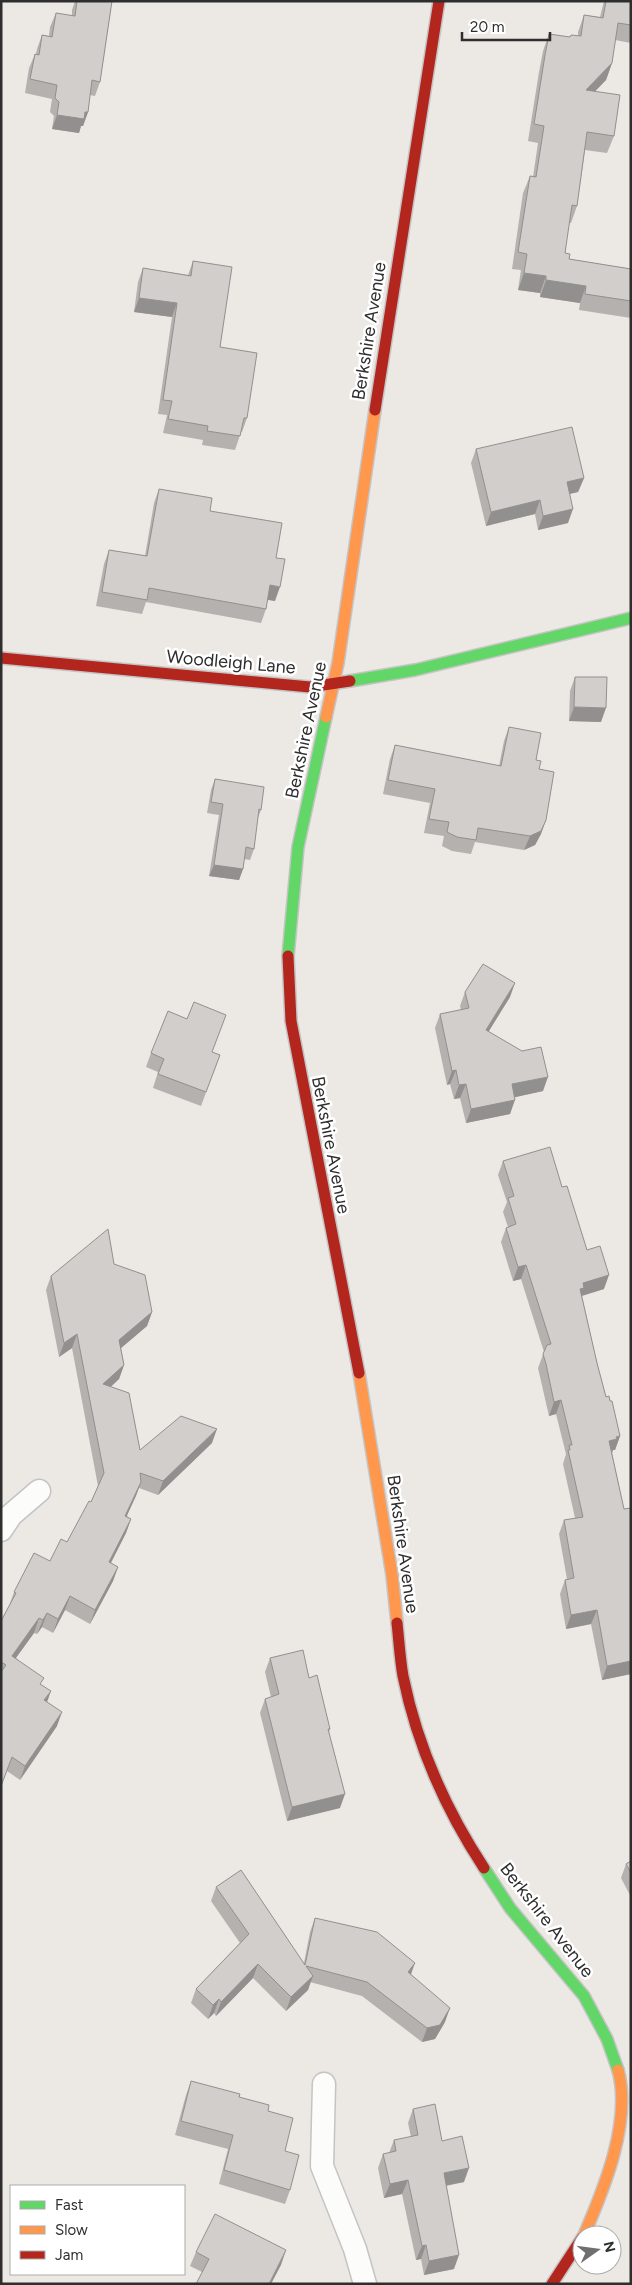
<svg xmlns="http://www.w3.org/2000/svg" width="632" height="2285" font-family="Figtree,sans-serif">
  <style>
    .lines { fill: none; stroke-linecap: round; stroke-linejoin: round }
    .street-casing { stroke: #c5c4c5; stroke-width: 25 }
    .fast-casing { stroke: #c5c4c5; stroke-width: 14 }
    .slow-casing { stroke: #c5c4c5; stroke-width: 14 }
    .jam-casing { stroke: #c5c4c5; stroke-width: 14 }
    .street { stroke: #fcfcfb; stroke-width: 22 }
    .fast { stroke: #63d668; stroke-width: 11 }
    .slow { stroke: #ff974d; stroke-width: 11 }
    .jam { stroke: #b3261e; stroke-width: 11 }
    .wall { fill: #b4b1af }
    .shaded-wall { fill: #92908e }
    .building { fill: #d1cecb; stroke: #92908e }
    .labels { text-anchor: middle; stroke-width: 5; stroke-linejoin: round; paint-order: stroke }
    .street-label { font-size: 18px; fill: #2e2e2e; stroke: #fff }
  </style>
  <rect width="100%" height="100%" fill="#ece8e4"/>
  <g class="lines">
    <defs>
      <path id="street" d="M1 1530 11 1515 39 1491
        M324 2084 322 2166 355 2249 365 2284"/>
      <path id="fast" d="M350 681 415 670 631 618
        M288 956 298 847 326 717
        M484 1868 510 1908 584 1996 607 2039 618 2070"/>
      <path id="slow" d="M326 717 338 663 375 410
        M359 1373 392 1575 397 1623
        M584 2235C604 2189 632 2121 618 2070"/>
      <path id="jam" d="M375 410 439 1
        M1 658 310 687 350 681
        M288 956 291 1021 359 1373
        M397 1623C399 1641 400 1659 403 1676 417 1745 446 1810 484 1868
        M552 2284 582 2238"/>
    </defs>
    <use href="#street" class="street-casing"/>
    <use href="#fast" class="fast-casing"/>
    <use href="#slow" class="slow-casing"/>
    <use href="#jam" class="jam-casing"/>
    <use href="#street" class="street"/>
    <use href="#fast" class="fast"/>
    <use href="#slow" class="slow"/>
    <use href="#jam" class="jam"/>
  </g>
  <path class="wall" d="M75 1H112L100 82 95 96 90 95 88 112 83 126H81L79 133 52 129 54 116 50 112 52 99 25 93 29 68 35 54H36L37 49 42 35 49 36 50 27 56 13 72 16V10Z
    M604 1H631V43L615 40 612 63 606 80 595 91 614 136 607 153 585 150 577 206 571 223H569L565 253 569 259 631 269V318L579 310 580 303 540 297V293L518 290 521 270 512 269 523 193 530 176 533 177 538 143 528 141 539 72 543 51 549 34 570 37 578 36V32L584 15 600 17Z
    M193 261 220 347 247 418 242 432H241L235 450 202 445 203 440 163 433 167 415 158 414 172 317 134 312 138 282 143 268 188 275Z
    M476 449 584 478 578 492 569 494 568 523 538 530 535 514 486 526 471 463Z
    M159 489 210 511 276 558 275 601 267 600 266 609 261 623 146 602 142 614 96 606 104 564 109 550 145 556 154 503Z
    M575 677 601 722 569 721 570 691Z
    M509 727 536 760 539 769 541 834 535 845 524 850 475 842 471 854 452 851 442 846 444 836 424 833 430 803 383 794 390 759 395 745 499 766 504 741Z
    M215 779 261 810 257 820 254 849 250 860 244 859 243 869 239 880 209 876 219 815 207 813 211 790Z
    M465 992 510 997 488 1031 543 1091 515 1097 510 1114 466 1123 460 1098 454 1099 450 1084 447 1085 435 1028 440 1014 461 1010 460 1006Z
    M212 1052 220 1055 201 1106 153 1088 158 1072 146 1067 151 1053Z
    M503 1161 562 1187 587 1250 604 1289 582 1296 597 1363 606 1397 610 1401 620 1436 615 1450H613L612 1453 624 1509 631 1508V1674L602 1680 591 1624 566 1629 560 1594 565 1580 567 1579 559 1534 564 1520 575 1518 563 1464 566 1454 556 1414 549 1416 538 1368 544 1352 521 1279 513 1281 501 1242 506 1228 508 1227 503 1212 507 1202 498 1175Z
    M114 1264 152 1312 147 1326 121 1348 124 1365 119 1379 111 1387 140 1450 212 1443 158 1495 139 1488 127 1516 131 1519 126 1533 111 1563 118 1567 113 1581 90 1624 65 1610 53 1633 42 1627 37 1634 34 1633 16 1658 42 1686 47 1702 57 1726 20 1780 7 1771 1 1786V1621L9 1606 14 1592 50 1561 67 1542 91 1502 98 1486 72 1348 59 1357 46 1290 51 1276Z
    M270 1658 330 1729 329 1732 340 1808 287 1821 260 1713 265 1699 271 1697 265 1672Z
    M631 1861V1897L621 1878 626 1864Z
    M216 1887 304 1963 310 1932 315 1918 411 1974 445 2022 435 2039 422 2042 362 1996 310 1982 308 1990 286 2011 253 1978 216 2016 214 2013 208 2019 191 2003 196 1989 240 1943 211 1901Z
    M191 2081 239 2097 268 2111 285 2151 290 2190 285 2204 219 2184 228 2149 175 2135 186 2095Z
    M413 2109 442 2141 464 2182 446 2186 454 2269 424 2275 421 2259 416 2260 402 2194 384 2198 378 2168 383 2154 389 2153 394 2140 411 2137 408 2123Z
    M196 2252 281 2265 202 2272 190 2266Z"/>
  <path class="shaded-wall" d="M612 63 606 80 580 107 586 90Z
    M85 112H88L83 126H81L79 133 52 129 57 115Z
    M524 273 546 276 540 293 518 290Z
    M546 280 586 286 580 303 540 297Z
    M139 298 177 303 172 317 134 312Z
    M584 478 578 492 561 496 567 482Z
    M540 500 535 514 486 526 491 512Z
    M573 509 568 523 538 530 543 516Z
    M270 585 280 587 275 601 265 599Z
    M574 707 606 708 601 722 569 721Z
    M546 820 541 834 535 845 524 850 530 836Z
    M214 865 243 869 239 880 209 876Z
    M515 983 510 997 481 1044 486 1030Z
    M456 1070 450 1084 447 1085 452 1071Z
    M548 1077 543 1091 507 1099 512 1084Z
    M466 1084 460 1098 454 1099 459 1085Z
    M515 1100 510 1114 466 1123 471 1109Z
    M526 1265 521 1279 513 1281 518 1267Z
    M609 1275 604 1289 581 1296 575 1303 583 1283Z
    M152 1312 147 1326 114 1354 119 1340Z
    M77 1334 72 1348 59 1357 64 1343Z
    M124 1365 119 1379 98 1398 103 1384Z
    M561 1400 556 1414 549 1416 554 1402Z
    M217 1429 212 1443 158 1495 163 1481Z
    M620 1436 615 1450H613L612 1453 609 1441Z
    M141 1482 136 1496 120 1530 125 1516Z
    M131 1519 126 1533 104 1576 109 1562Z
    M118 1567 113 1581 90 1624 95 1610Z
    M70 1596 65 1610 53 1633 58 1619Z
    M597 1610 591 1624 566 1629 571 1615Z
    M47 1613 42 1627 37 1634 43 1620Z
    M39 1618 34 1633 7 1670 12 1656Z
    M631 1661V1674L602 1680 607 1666Z
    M51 1691 46 1705 44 1700Z
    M62 1712 57 1726 20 1780 25 1766Z
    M345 1794 340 1808 287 1821 292 1807Z
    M415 1963 410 1977 408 1972Z
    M258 1964 253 1978 216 2016 221 2002Z
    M313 1976 308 1990 286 2011 291 1997Z
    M219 1999 214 2013 208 2019 213 2005Z
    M450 2008 445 2022 435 2039 422 2042 427 2028Z
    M469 2168 464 2182 438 2187 444 2173Z
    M408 2180 402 2194 384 2198 390 2184Z
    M426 2245 421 2259 416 2260 422 2246Z
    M286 2250 281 2265 271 2284H269Z
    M459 2255 454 2269 424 2275 429 2261Z"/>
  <path class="building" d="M77 1H112L100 82 92 80 88 112H85L84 119 57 115 59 102 55 98 57 85 30 79 35 54 39 55 42 35 52 37 56 13 75 16Z
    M606 1H631V25L618 23 612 63 586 90 620 95 614 136 587 132 577 206 572 205 565 253 570 254 569 259 631 269V301L585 294 586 286 546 280V276L524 273 527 254 518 252 530 176 536 177 544 126 534 124 545 55 549 34 570 37 571 35 581 36 584 15 603 18Z
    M193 261 232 267 220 347 257 353 247 418H244L240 436 207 431 208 426 168 419 172 401 163 400 177 303 139 298 143 268 191 276Z
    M572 427 584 478 567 482 573 509 543 516 540 500 491 512 476 449Z
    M159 489 212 498 210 511 282 523 276 558 285 559 280 587 270 585 266 609 149 588 147 600 102 592 109 550 147 556Z
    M575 677H607L606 708 574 707Z
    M509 727 541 733 536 760 541 761 539 769 554 772 546 820 541 831 530 836 478 828 476 840 457 837 447 832 449 822 429 819 435 789 388 780 395 745 501 766Z
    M215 779 264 787 261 810 259 809 254 849 246 847 243 869 214 865 223 804 211 802Z
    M483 964 515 983 486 1030 522 1051 541 1047 548 1077 512 1084 515 1100 471 1109 466 1084 459 1085 456 1070 452 1071 440 1014 469 1008 465 992Z
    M194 1002 226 1015 212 1052 220 1055 206 1092 158 1074 164 1059 151 1053 168 1011 187 1019Z
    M550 1147 562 1187 567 1186 587 1250 600 1246 609 1275 583 1283 584 1288 580 1289 597 1363 606 1397 609 1396 610 1401H612L620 1436 616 1437 617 1439 609 1441 624 1509 631 1508V1661L607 1666 597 1610 571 1615 565 1580 574 1578 564 1520 583 1517 568 1450H570L569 1445H572L561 1400 554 1402 546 1364 543 1354 547 1345 551 1344 526 1265 518 1267 506 1228 516 1224 508 1198 514 1196 503 1161Z
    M108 1229 114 1264 145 1275 152 1312 119 1340 124 1365 103 1384 129 1393 140 1450 181 1416 217 1429 163 1481 140 1473 141 1482 125 1516 131 1519 109 1562 118 1567 95 1610 70 1596 58 1619 47 1613 43 1620 39 1618 12 1656 44 1678 40 1684 51 1691 44 1700 62 1712 25 1766 12 1757 1 1786V1672L6 1665 1 1662V1621L16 1593 14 1592 34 1553 50 1561 61 1539 67 1542 89 1501 91 1502 104 1473 77 1334 64 1343 51 1276Z
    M303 1650 309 1678 317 1675 330 1729H328L345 1794 292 1807 265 1699 279 1694 270 1658Z
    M631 1861V1873L626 1864Z
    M241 1870 305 1965 315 1918 377 1932 415 1963 408 1972 450 2008 440 2025 427 2028 367 1982 306 1966 313 1976 291 1997 258 1964 221 2002 219 1999 213 2005 196 1989 249 1934 216 1887Z
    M191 2081 240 2094 239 2097 269 2105 268 2111 293 2118 285 2151 299 2155 290 2190 224 2170 233 2135 181 2121Z
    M435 2104 442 2141 462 2136 469 2168 444 2173 459 2255 429 2261 426 2245 422 2246 408 2180 390 2184 383 2154 396 2151 394 2140 418 2135 413 2109Z
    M215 2214 286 2250 269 2284H196L209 2259 196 2252Z"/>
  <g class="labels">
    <g class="street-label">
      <text transform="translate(369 331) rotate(-81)" y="6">Berkshire Avenue</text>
      <text transform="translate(231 662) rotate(5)" y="6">Woodleigh Lane</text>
      <text transform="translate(306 730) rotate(-78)" y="6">Berkshire Avenue</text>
      <text transform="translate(331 1145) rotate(79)" y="6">Berkshire Avenue</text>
      <text transform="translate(403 1544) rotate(82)" y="6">Berkshire Avenue</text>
      <text transform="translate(547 1920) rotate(52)" y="6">Berkshire Avenue</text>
    </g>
  </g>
  <rect width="632" height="2285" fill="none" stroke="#2e2e2e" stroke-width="5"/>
  <rect x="10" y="2185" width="175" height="90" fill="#ffffff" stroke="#ababab"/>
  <rect x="20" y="2201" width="25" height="8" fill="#63d668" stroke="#ababab"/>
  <text x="55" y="2210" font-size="15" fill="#2e2e2e">Fast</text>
  <rect x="20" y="2226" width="25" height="8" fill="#ff974d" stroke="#ababab"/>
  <text x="55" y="2235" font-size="15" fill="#2e2e2e">Slow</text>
  <rect x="20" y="2251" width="25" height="8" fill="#b3261e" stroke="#ababab"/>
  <text x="55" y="2260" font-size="15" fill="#2e2e2e">Jam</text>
  <g transform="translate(597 2250) rotate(76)"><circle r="24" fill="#ffffff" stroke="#ababab"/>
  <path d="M0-4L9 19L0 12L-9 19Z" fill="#706f6e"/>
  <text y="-8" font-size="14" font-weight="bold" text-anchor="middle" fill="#2e2e2e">N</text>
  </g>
  <path d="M462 32v8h88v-8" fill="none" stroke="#2e2e2e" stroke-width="2.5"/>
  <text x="470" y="32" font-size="15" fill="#2e2e2e" stroke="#ffffff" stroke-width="4" paint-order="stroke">20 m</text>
</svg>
